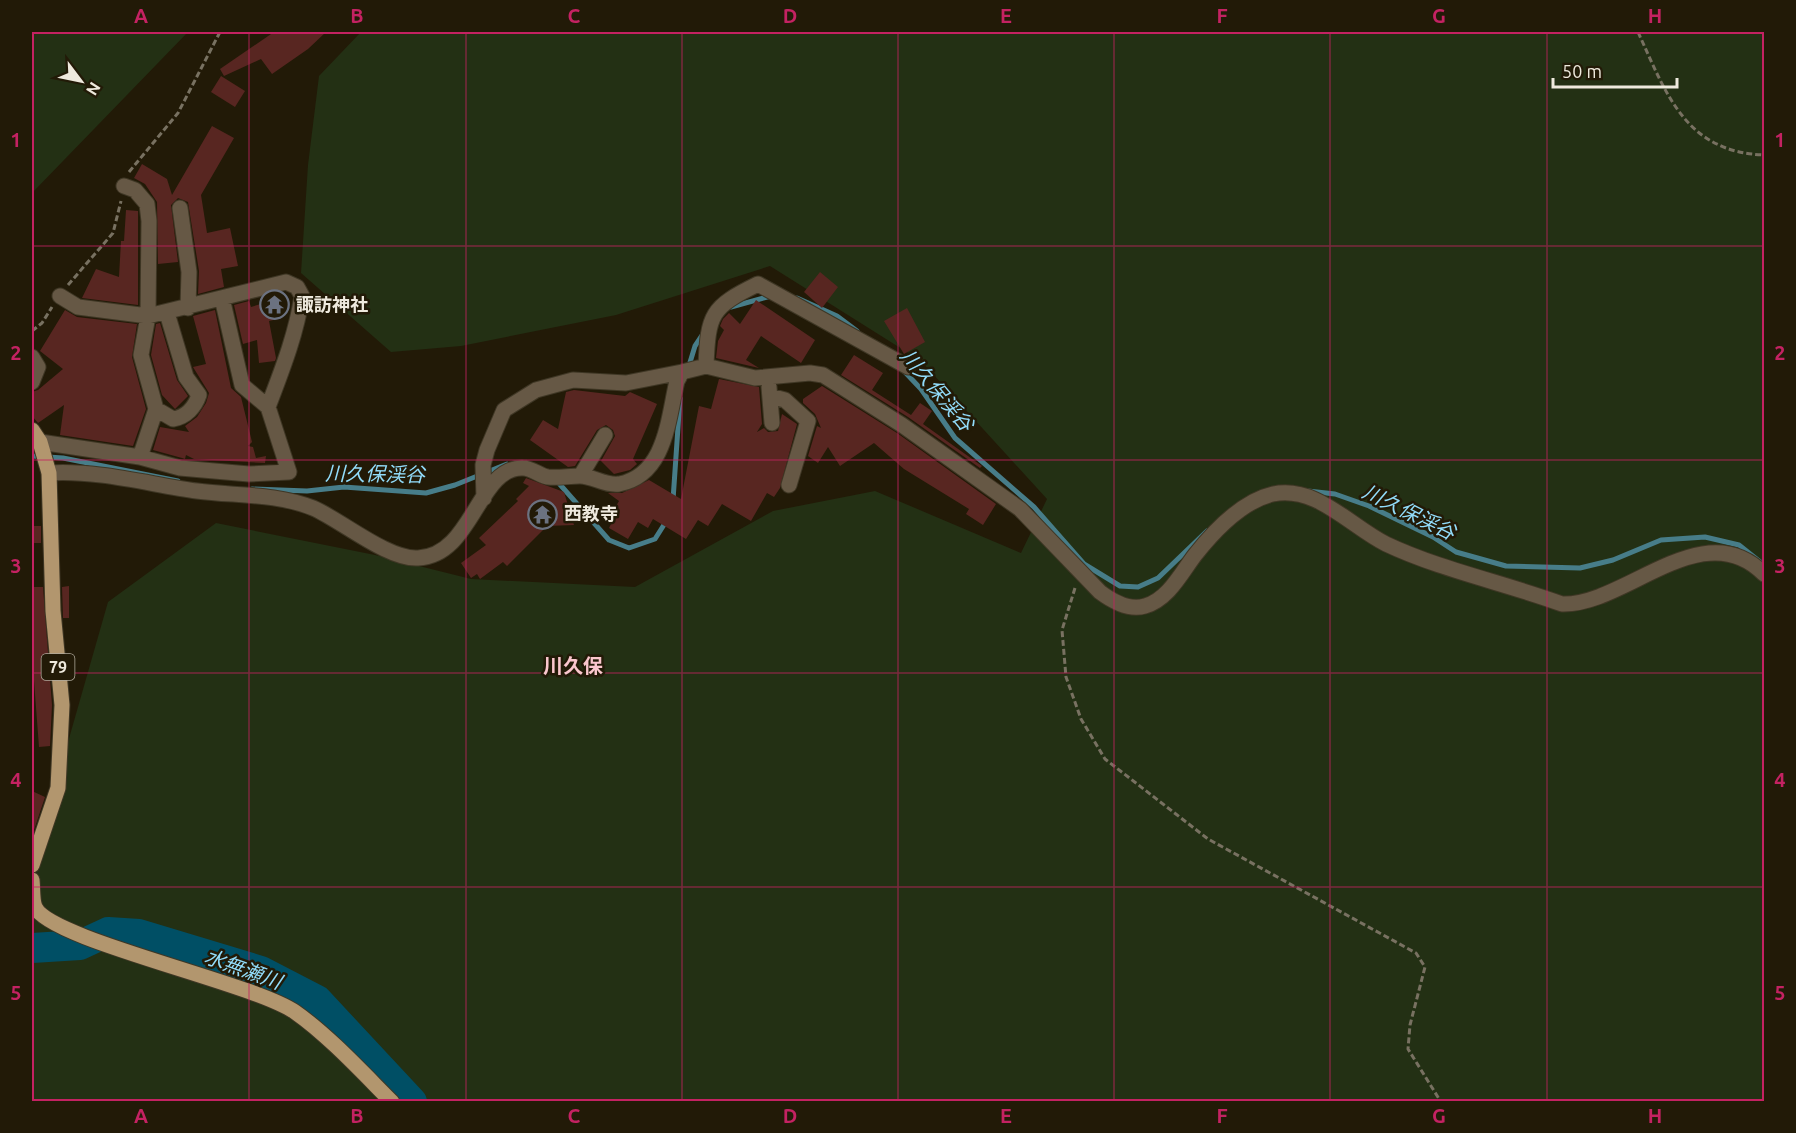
<svg xmlns="http://www.w3.org/2000/svg" width="1796" height="1133" font-family="Ubuntu,'Noto Sans JP',sans-serif">
  <style>
    .green { fill: #233014 }
    .lines { fill: none; stroke-linecap: round; stroke-linejoin: round }
    .stream { stroke: #477d89; stroke-width: 5 }
    .river { stroke: #004f65; stroke-width: 30 }
    .building { fill: #582621 }
    .minor-casing { stroke: #3f3725; stroke-width: 17 }
    .primary-casing { stroke: #3f3725; stroke-width: 17 }
    .path { stroke: #787161; stroke-width: 3; stroke-dasharray: 6 3; stroke-linecap: butt }
    .minor { stroke: #665845; stroke-width: 15 }
    .primary { stroke: #b2966e; stroke-width: 15 }
    .grid { fill: none; stroke: #c42262; stroke-width: 1.5; stroke-opacity: 0.55 }
    .labels { text-anchor: middle; stroke-width: 5; stroke-linejoin: round; paint-order: stroke }
    .shield { fill: #221a07; stroke: #b1ab9d; stroke-width: 1.5 }
    .shield-label { font-size: 16px; font-weight: bold; fill: #eee9dd }
    .poi-label { font-size: 18px; font-weight: bold; fill: #eee9dd; stroke: #221a07; text-anchor: start }
    .water-label { font-size: 20px; font-style: italic; fill: #92dcfa; stroke: #221a07 }
    .neighbourhood-label { font-size: 20px; font-weight: bold; fill: #fac6cd; stroke: #221a07 }
    .neatline { fill: none; stroke: #c42262; stroke-width: 2 }
    .grid-label { font-size: 20px; text-anchor: middle; font-weight: bold; fill: #c42262 }
  </style>
  <rect width="100%" height="100%" fill="#221a07"/>
  <path class="green" d="M32 32H188L32 193Z
    M361 32H1764V1101L32 1102V868L108 602 216 523 375 555 471 579 635 587 773 511 875 491 1021 553 1047 499 921 361 770 266 616 315 461 346 391 352 301 273 308 165 319 76Z"/>
  <g class="lines">
    <path class="stream" d="M797 298 837 316 857 331
      M731 307 771 296
      M688 369 695 346 703 334
      M903 370 921 389 955 438 1034 507 1084 564 1120 586 1138 587 1158 578 1207 531
      M32 456 63 458 178 481
      M556 480 609 540 629 548 655 539 667 520
      M252 489 307 491 344 487 426 493 455 485 507 464
      M1308 491 1335 494 1369 506 1433 537 1456 552 1506 566 1580 568 1613 560 1661 540 1705 537 1739 545 1764 565
      M673 500 680 398"/>
    <path class="river" d="M32 948 80 945 108 932 139 934 261 971 317 1000 412 1102"/>
  </g>
  <path class="building" d="M274 32H326L308 49 272 74 261 59 224 76 220 69Z
    M221 76 245 91 235 107 211 92Z
    M212 126 234 138 201 195 207 233 230 228 238 266 221 269 224 287 198 294 199 271 188 202 178 198 171 205 178 262 158 264 157 202 145 184 134 178 142 164 167 179 172 195Z
    M126 210 138 211V305L82 298 96 269 119 277 121 241H124Z
    M820 272 838 287 822 308 804 292Z
    M277 299 282 318 269 321 276 358 275 361 259 363 257 340 243 344 234 305 249 301 251 307Z
    M756 300 815 340 801 363 761 336 746 360 759 368 716 358 718 341 724 330 720 326 723 319 729 313 740 324Z
    M907 308 925 342 904 354 884 321Z
    M65 310 77 317 137 324 132 357 146 409 133 446 60 435 64 405 38 423 32 416V392L38 390 63 369 40 351Z
    M215 310 231 388 241 397 252 442 248 446 253 447 256 458 266 456 265 463 194 459 186 455 185 459 182 458 153 450 160 427 189 432 185 426 197 417 206 403 209 393 193 367 206 364 193 316Z
    M160 323 177 380 188 396 175 409 162 395 151 355 156 324Z
    M854 355 883 373 872 390 911 415 920 403 932 411 923 424 982 466 980 468 908 417 841 375Z
    M719 379 759 387 762 424 757 432 764 428 768 432 778 431 782 414 797 424 780 488 774 497 767 493 751 521 722 504 708 526 698 520 686 539 653 519 648 528 638 522 628 539 609 528 611 524 608 520 619 501 608 493H622L649 480 681 499 699 406 711 409Z
    M822 386 897 433 996 504 983 525 966 514 969 509 904 469 874 443 840 466 828 447 818 463 808 456 817 426 821 428 815 414 803 403V399Z
    M574 390 625 396 630 392 657 404 633 459 637 464 630 470 614 474 601 461 615 436 613 430 606 425 597 430 575 466 568 467 530 440 543 420 558 429 566 392Z
    M526 478 564 492 574 525 547 526 507 566 503 562 480 579 477 574 471 578 461 563 486 545 479 538 518 501 516 499 529 486 523 483Z
    M33 526H41V543H33Z
    M69 586V618H63L62 587Z
    M32 587H43L52 705 50 746 39 747 32 654Z
    M32 791 45 797 32 836Z"/>
  <g class="lines">
    <defs>
      <path id="minor" d="M124 186 135 190 147 204 149 221 148 316 141 355 156 409 140 457
        M180 208 189 272 188 308
        M60 296 78 307 148 316 286 282 297 287 302 296C296 335 282 370 268 407
        M32 357 38 367 32 382
        M706 366C708 314 711 307 758 284L908 367
        M769 387 772 423
        M770 396 785 400 808 421 789 485
        M156 409 173 419C186 417 195 407 199 395L186 377 167 313
        M40 442 140 457 180 468 249 474 289 472 268 407 242 385 222 298
        M49 473C98 470 148 484 197 491 235 496 276 493 313 508 341 520 388 560 418 558 473 556 478 466 523 468 532 468 540 476 548 477 559 478 569 476 580 476 593 476 605 486 619 484 666 475 668 419 677 381L682 372 706 366 755 378 810 373 823 375 902 425 1020 509 1100 592C1112 601 1129 611 1145 606 1168 600 1182 572 1195 555 1214 531 1242 501 1273 494 1316 485 1350 526 1386 544 1441 570 1505 583 1562 604 1625 606 1703 512 1764 574
        M581 475 605 435
        M484 498 483 465 487 450 504 410 536 390 573 380 626 383 682 372"/>
      <path id="primary" d="M32 430 40 442 49 473 53 611 62 705 58 788 32 865
        M32 880C33 888 32 900 35 907 50 940 251 982 295 1012 328 1035 363 1073 392 1102"/>
    </defs>
    <use href="#minor" class="minor-casing"/>
    <use href="#primary" class="primary-casing"/>
    <path class="path" d="M1638 32C1666 93 1685 152 1764 155
      M129 172 178 113 220 32
      M68 285 113 233 121 201
      M32 331 42 323 52 307
      M1075 588 1062 630 1066 677 1081 719 1105 759 1208 839 1416 953 1425 967 1410 1025 1408 1049 1441 1102"/>
    <use href="#minor" class="minor"/>
    <use href="#primary" class="primary"/>
  </g>
  <path class="grid" d="M249 32V1102M466 32V1102M682 32V1102M898 32V1102M1114 32V1102M1330 32V1102M1547 32V1102M32 246H1764M32 460H1764M32 673H1764M32 887H1764"/>
  <defs>
    <symbol id="temple-ring" viewBox="-11 -11 22 22"><circle r="9.5" fill="#221a07" stroke="#6b7280" stroke-width="1.5"/><path d="M0-6L5-2H3V0L6.5 2.5H4V6H1.5V3h-3V6H-4V2.5H-6.5L-3 0V-2H-5Z" fill="#6b7280"/></symbol>
  </defs>
  <g fill-rule="evenodd">
    <use href="#temple-ring" x="258" y="288" width="33" height="33"/>
    <use href="#temple-ring" x="526" y="498" width="33" height="33"/>
  </g>
  <g class="labels">
    <rect class="shield" x="41.5" y="654" width="33" height="26" rx="4.5"/>
    <g class="shield-label">
      <text x="58" y="673">79</text>
    </g>
    <g class="poi-label">
      <text x="296" y="311">諏訪神社</text>
      <text x="564" y="520">西教寺</text>
    </g>
    <g class="water-label">
      <text transform="translate(937 390) rotate(50)" y="7">川久保渓谷</text>
      <text transform="translate(375 474) rotate(1)" y="7">川久保渓谷</text>
      <text transform="translate(1409 512) rotate(26)" y="7">川久保渓谷</text>
      <text transform="translate(243 969) rotate(20)" y="7">水無瀬川</text>
    </g>
    <g class="neighbourhood-label">
      <text x="573" y="673">川久保</text>
    </g>
  </g>
  <rect width="1796" height="1133" fill="none" stroke="#221a07" stroke-width="66"/>
  <g transform="translate(81 81) rotate(122)" stroke="#221a07" stroke-width="4.5" paint-order="stroke">
  <path d="M0-4.5L10 22L0 15L-10 22Z" fill="#eee9dd"/>
  <text y="-9" font-size="16" font-weight="bold" text-anchor="middle" fill="#eee9dd">N</text>
  </g>
  <path d="M1553 78v9h124v-9" fill="none" stroke="#eee9dd" stroke-width="3"/>
  <text x="1562" y="78" font-size="18" fill="#eee9dd" stroke="#221a07" stroke-width="4.5" paint-order="stroke">50 m</text>
  <rect x="33" y="33" width="1730" height="1067" class="neatline"/>
  <g class="grid-label">
    <text x="141" y="23">A</text>
    <text x="357" y="23">B</text>
    <text x="574" y="23">C</text>
    <text x="790" y="23">D</text>
    <text x="1006" y="23">E</text>
    <text x="1222" y="23">F</text>
    <text x="1439" y="23">G</text>
    <text x="1655" y="23">H</text>
    <text x="16" y="147">1</text>
    <text x="1780" y="147">1</text>
    <text x="16" y="360">2</text>
    <text x="1780" y="360">2</text>
    <text x="16" y="573">3</text>
    <text x="1780" y="573">3</text>
    <text x="16" y="787">4</text>
    <text x="1780" y="787">4</text>
    <text x="16" y="1000">5</text>
    <text x="1780" y="1000">5</text>
    <text x="141" y="1123">A</text>
    <text x="357" y="1123">B</text>
    <text x="574" y="1123">C</text>
    <text x="790" y="1123">D</text>
    <text x="1006" y="1123">E</text>
    <text x="1222" y="1123">F</text>
    <text x="1439" y="1123">G</text>
    <text x="1655" y="1123">H</text>
  </g>
</svg>
